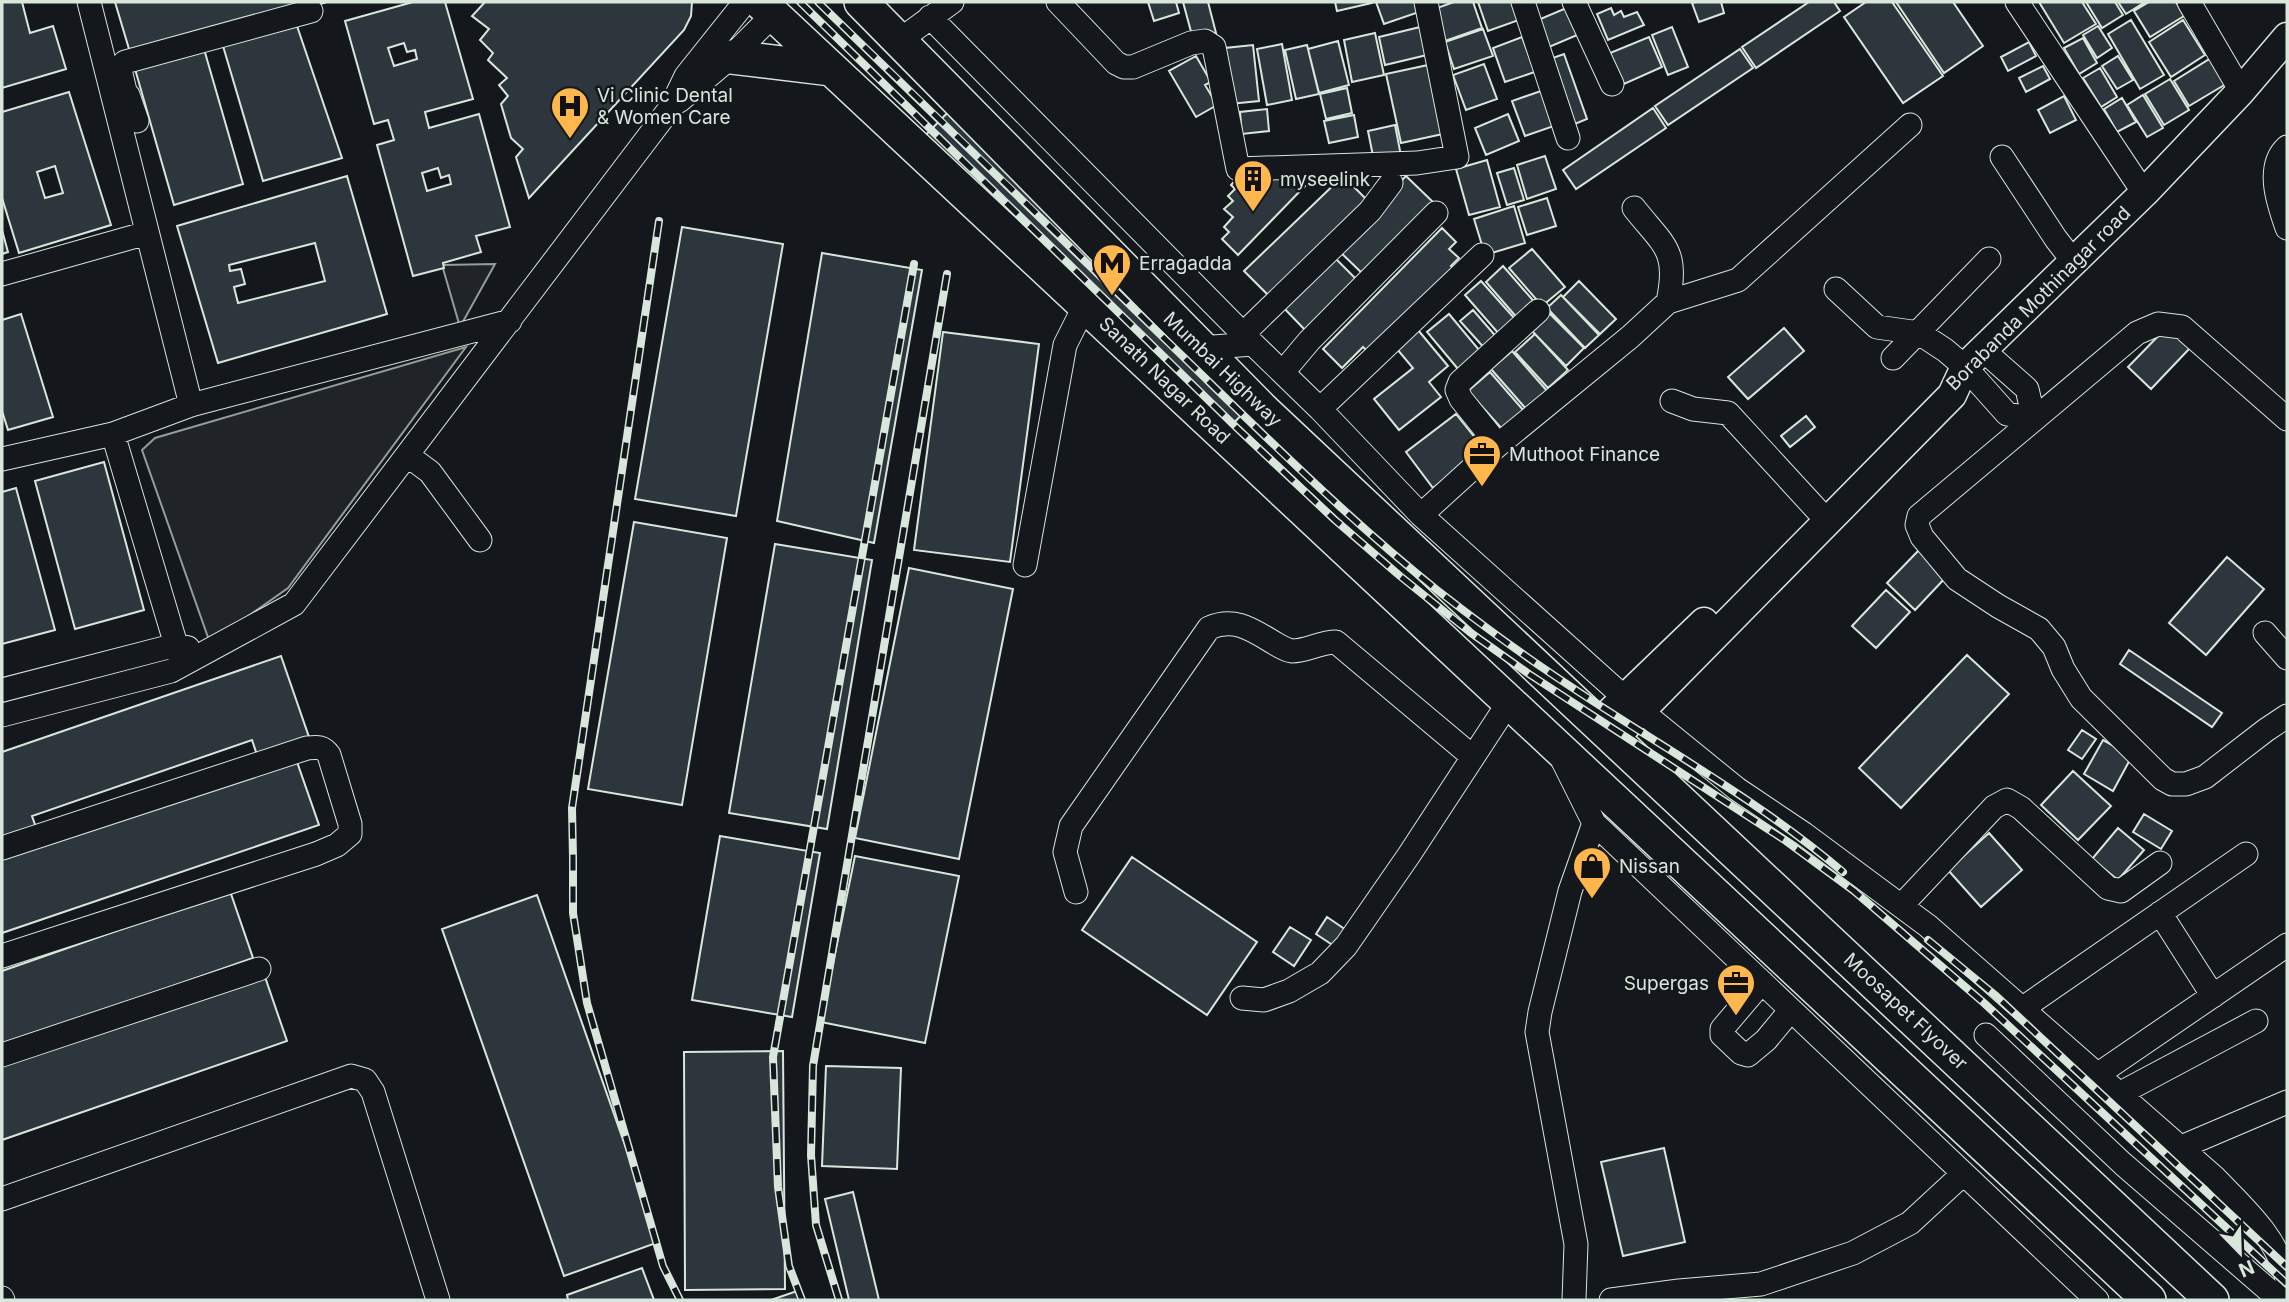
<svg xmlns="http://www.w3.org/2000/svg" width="2289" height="1302" font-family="Inter,sans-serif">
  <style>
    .green { fill: #202428; stroke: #939e99; stroke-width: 2 }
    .building { fill: #2c363c; stroke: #d8e6dc; stroke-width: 2; fill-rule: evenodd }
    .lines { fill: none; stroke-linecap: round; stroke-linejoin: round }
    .minor-casing { stroke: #d8e6dc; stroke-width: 25 }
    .major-casing { stroke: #d8e6dc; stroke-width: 31 }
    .highway-casing { stroke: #d8e6dc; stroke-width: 36 }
    .minor { stroke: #14181c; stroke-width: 23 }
    .major { stroke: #14181c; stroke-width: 28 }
    .highway { stroke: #14181c; stroke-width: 33 }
    .rail-casing { stroke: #d8e6dc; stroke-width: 8 }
    .rail { stroke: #14181c; stroke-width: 5; stroke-dasharray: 16; stroke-linecap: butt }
    .labels { text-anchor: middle; stroke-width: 5; stroke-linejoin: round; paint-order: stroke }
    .poi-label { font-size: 19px; fill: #d8e6dc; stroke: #14181c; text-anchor: start }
    .street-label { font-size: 19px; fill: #d8e6dc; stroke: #14181c }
  </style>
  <rect width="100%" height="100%" fill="#14181c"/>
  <path class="green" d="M495 264 460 327 442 265Z
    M466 347 288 588 210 643 142 450 155 438Z"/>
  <path class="building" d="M2 2H22L30 33 53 26 66 69 2 88Z
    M115 2H327L132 59Z
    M413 2H445L473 99 425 112 429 128 479 114 510 227 476 236 481 252 443 263 444 268 413 276 377 145 394 140 388 120 374 124 345 21ZM404 43 407 52 415 50 417 59 394 66 388 48ZM438 168 441 178 449 175 451 184 427 191 422 173Z
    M485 2H692L691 16 684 30 529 198 516 157 523 149 511 138 501 104 508 96 499 85 507 78 488 60 493 53 480 40 489 29 472 16Z
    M1148 2H1176L1179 13 1154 21Z
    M1183 2H1208L1216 33 1193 39Z
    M1335 2H1372V3L1337 11Z
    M1376 2H1418L1422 11 1384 24Z
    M1454 2H1473L1482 28 1445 41 1434 9Z
    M1478 2H1513L1519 20 1488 31Z
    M1697 2H1721L1724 13 1699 22 1692 3Z
    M1809 2H1834L1840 11 1756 68 1742 47Z
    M1866 2H1892L1943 76 1903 103 1844 17Z
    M1896 2H1953L1983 46 1944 73Z
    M2039 2H2082L2096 24 2064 43Z
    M2086 2H2115L2123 15 2102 28Z
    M2118 2H2145L2126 14Z
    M2149 2H2176L2184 16 2150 37 2134 11Z
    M1571 6 1582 33 1549 47 1538 20Z
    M1611 8 1614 15 1621 11 1624 17 1637 12 1644 25 1608 40 1597 14Z
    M2131 20 2164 75 2140 89 2108 34Z
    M2183 20 2205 55 2171 77 2149 42Z
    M297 26 342 158 263 181 223 46Z
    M2098 26 2112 48 2097 58 2083 35Z
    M1420 27 1427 55 1385 65 1379 37Z
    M1672 27 1688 67 1668 75 1652 35Z
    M1483 29 1493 56 1454 69 1445 42Z
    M1375 33 1384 75 1352 82 1344 40Z
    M1522 37 1535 72 1505 82 1493 48Z
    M1649 37 1662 67 1624 84 1610 53Z
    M2083 38 2097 63 2079 74 2064 48Z
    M1338 41 1349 85 1319 93 1308 49Z
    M2029 42 2036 56 2008 71 2001 57Z
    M1282 44 1292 100 1267 105 1257 49Z
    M1253 45 1259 101 1230 104 1225 48Z
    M1307 45 1319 94 1296 99 1285 50Z
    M204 49 243 184 174 205 135 69Z
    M1740 49 1753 68 1668 125 1655 106Z
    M1564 54 1587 119 1570 126 1547 60Z
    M1196 56 1211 82 1205 85 1217 105 1196 117 1169 71Z
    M2118 56 2133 80 2117 89 2102 66Z
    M2211 58 2226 84 2189 106 2174 81Z
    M1484 64 1497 99 1466 110 1453 75Z
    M1428 65 1443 134 1401 143 1386 74Z
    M2043 66 2050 79 2026 92 2019 78Z
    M2100 68 2117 97 2101 107 2083 78Z
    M2170 79 2189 110 2164 125 2145 94Z
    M1347 88 1352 113 1326 119 1320 94Z
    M1541 91 1554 126 1525 136 1512 101Z
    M69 92 111 225 19 253 2 198V112ZM55 166 63 193 45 198 37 172Z
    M2143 95 2163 128 2147 137 2127 105Z
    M2064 96 2076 120 2050 133 2038 110Z
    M2122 98 2136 122 2117 132 2104 109Z
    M958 102 1262 394 1217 440 913 148Z
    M1653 108 1666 128 1576 189 1563 170Z
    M1267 109 1269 131 1242 134 1240 112Z
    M1508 114 1519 141 1486 155 1475 128Z
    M1354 115 1358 137 1329 143 1324 121Z
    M1395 125 1401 156 1374 161 1368 131Z
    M1545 156 1556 189 1527 199 1517 165Z
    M1487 160 1500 207 1469 215 1456 169Z
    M1514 168 1524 200 1507 205 1497 173Z
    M1276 173 1286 183 1294 175 1305 186 1238 255 1222 239 1229 232 1224 227 1233 217 1224 209 1233 201 1228 196 1235 189 1231 185 1241 174 1249 182 1253 176 1259 181 1264 175 1269 180Z
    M347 176 387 314 218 363 177 226ZM315 243 325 281 238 303 234 287 245 284 241 269 230 271 229 265Z
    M1343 176 1372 205 1273 300 1244 271Z
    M1406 176 1434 203 1364 275 1336 248Z
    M1547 198 1556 226 1527 235 1518 207Z
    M1514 206 1525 243 1485 255 1474 219Z
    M682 227 783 244 736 516 635 499Z
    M1442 228 1456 242 1449 249 1459 258 1451 266 1456 270 1372 356 1363 347 1342 368 1323 349Z
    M2 230 8 252 2 254Z
    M1532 249 1565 287 1542 306 1509 268Z
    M822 253 922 270 874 543 777 521Z
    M1330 253 1357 280 1306 331 1279 303Z
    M1503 266 1537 305 1519 320 1486 282Z
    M1481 281 1515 319 1499 334 1465 295Z
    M1579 281 1616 319 1600 334 1563 297Z
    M1561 295 1599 335 1585 348 1547 308Z
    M1473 310 1499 340 1487 351 1460 321Z
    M1549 313 1584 348 1566 366 1531 330Z
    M21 314 53 417 8 430 2 411V320Z
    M1449 314 1480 351 1458 369 1427 332Z
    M1413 324 1448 366 1429 382 1441 397 1399 430 1374 399 1413 368 1392 343Z
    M2167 327 2190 348 2151 389 2128 367Z
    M1784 328 1804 351 1748 399 1728 377Z
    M943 332 1039 344 1010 562 914 550Z
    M1535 334 1568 370 1548 388 1515 352Z
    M1512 351 1548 392 1527 410 1491 369Z
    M1490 372 1524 411 1503 430 1468 391Z
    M1456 414 1484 449 1433 488 1406 452Z
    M1806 416 1815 427 1790 447 1781 436Z
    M104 462 144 610 75 629 35 481Z
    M16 488 55 630 2 644V492Z
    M634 522 727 538 682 805 588 789Z
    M775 544 872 560 827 829 729 813Z
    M1920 549 1948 575 1915 610 1887 583Z
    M2227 557 2264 589 2206 655 2169 623Z
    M909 568 1013 589 959 859 855 838Z
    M1886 590 1910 612 1876 648 1852 626Z
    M2129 650 2222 713 2212 727 2120 664Z
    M1967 655 2009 694 1901 808 1859 768Z
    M281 656 310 740 258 758 252 740 32 816 38 833 2 845V752Z
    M2082 730 2096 739 2082 759 2068 750Z
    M2103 740 2132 756 2113 791 2084 774Z
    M296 759 319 825 2 933V859Z
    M2073 771 2111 806 2078 840 2041 805Z
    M2144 814 2172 831 2161 849 2133 832Z
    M2118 828 2144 850 2118 880 2092 859Z
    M1989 833 2022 870 1981 907 1948 870Z
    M720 836 820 853 792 1017 692 1000Z
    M855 856 959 876 925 1043 821 1022Z
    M1132 857 1257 942 1207 1015 1082 930Z
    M230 891 253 958 2 1046V971Z
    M537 895 659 1242 564 1276 442 929Z
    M1327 917 1346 930 1334 946 1316 934Z
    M1290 927 1311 940 1294 966 1273 952Z
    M264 974 287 1041 2 1140V1065Z
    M783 1051 785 1289 685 1290 684 1052Z
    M826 1066 901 1068 897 1169 822 1166Z
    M1664 1148 1685 1242 1623 1256 1601 1162Z
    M853 1192 879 1300H849L825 1199Z
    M642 1268 654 1300H568L567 1295Z
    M797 1291 800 1300H771Z"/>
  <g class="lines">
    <defs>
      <path id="minor" d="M89 2 191 405
        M1058 2 1116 63 1124 67H1133L1191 43 1205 41 1214 47 1238 169 1417 163 1457 157 1426 2
        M1523 2 1568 138
        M1574 2 1612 84
        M2017 2 2144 193
        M2189 2 2241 91
        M930 17 1253 344
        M900 40 952 2
        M126 95 120 70 122 65 125 62 311 11
        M128 95 137 121
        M679 101 731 57 773 15
        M2287 147C2265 167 2279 205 2287 228
        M2002 157 2056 239 2073 261
        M1634 208C1664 246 1679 250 1668 302
        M2 274 147 233
        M1836 289 1877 327 1919 333 1945 350 1965 367 2007 414 2034 419
        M1243 334 1370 211 1391 183
        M1200 348 1253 344 1320 409 1421 515 1625 698 1737 789 1804 834 1928 926 2215 1178C2244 1208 2277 1237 2287 1279
        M1984 351 2027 389 2034 419
        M1893 358 1989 259
        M1283 372 1309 341 1436 213
        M1672 401 1693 409 1728 413 1818 511
        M1320 409 1482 255
        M2287 419 2182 327 2158 324 2137 333 1919 516 1917 525 1922 537 1957 579 1998 606 2039 629 2054 647 2063 669 2081 698 2163 779 2172 784H2186L2205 777 2266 730 2287 716
        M113 434 176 645
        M1498 445 1461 399 1457 390 1460 382 1538 311
        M407 455 430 472 480 540
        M2 459 113 434 191 405 510 321
        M1421 515 1498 445 1630 337 1668 302 1738 280 1910 125
        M1025 565 1065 345 1085 305
        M2265 633 2287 658
        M2 690 176 645 188 648
        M2 715 171 671 294 604 671 107 686 76 745 2
        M1563 761 1594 823 2097 1300
        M2 848 307 748C317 747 323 746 329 755L350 824V834L337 845 316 854 2 956
        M1076 892 1065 852 1071 826 1209 628C1235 616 1254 631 1276 644 1281 647 1286 650 1292 651 1307 651 1320 642 1336 642L1473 757
        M1901 906 1994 807 2007 800 2021 808 2108 888 2121 891 2160 863
        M2160 913 2213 996
        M1762 982 1722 1029V1035L1741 1053 1748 1055 1766 1040 1790 1011
        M1242 998 1264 1000 1289 991 1320 973 1346 946 1409 855 1509 702
        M2023 1008 2246 854
        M1986 1035 2123 1164 2280 1300
        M2 1055 259 969
        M2097 1075 2287 945
        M2119 1094 2256 1021
        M2179 1148 2287 1102
        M2 1199 351 1076 365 1080 373 1092 438 1300
        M2 1298 3 1300
        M1574 1300 1576 1244 1537 1032 1540 1012 1570 891 1594 823
        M1611 1300 1679 1291 1761 1284 1853 1253 1910 1223 1963 1174"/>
      <path id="major" d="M1597 725 1704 622
        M1613 739 1952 395 1965 367 2144 193 2241 91 2287 37"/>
      <path id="highway" d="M760 2 2149 1300
        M861 2 1263 410 2212 1300
        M731 57 831 69"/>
    </defs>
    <use href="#minor" class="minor-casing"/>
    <use href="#major" class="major-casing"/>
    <use href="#highway" class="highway-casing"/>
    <use href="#minor" class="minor"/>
    <use href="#major" class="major"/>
    <use href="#highway" class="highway"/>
    <defs>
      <path id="rail" d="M800 2 1238 429 1335 520 1400 576 1471 633 1529 674 1786 841 1854 891 1984 1003 2287 1284
        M818 2C935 115 1052 228 1168 342 1256 427 1342 514 1437 590 1473 618 1509 645 1546 670 1645 738 1751 794 1843 872
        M659 221 572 808 573 858V913L587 1003 663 1266 680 1300
        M1928 940 1995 995 2287 1267
        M802 1300 789 1266 778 1187 773 1057 914 264
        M839 1300 816 1225 811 1155 813 1066 947 274"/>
    </defs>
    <use href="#rail" class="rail-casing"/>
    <use href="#rail" class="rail"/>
  </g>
  <defs>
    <symbol id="hospital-pin" viewBox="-11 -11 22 30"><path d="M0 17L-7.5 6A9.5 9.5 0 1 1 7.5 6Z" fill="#ffb74d" stroke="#14181c"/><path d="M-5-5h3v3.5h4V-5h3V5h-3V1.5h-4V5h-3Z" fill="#111"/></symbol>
    <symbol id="building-pin" viewBox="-11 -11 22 30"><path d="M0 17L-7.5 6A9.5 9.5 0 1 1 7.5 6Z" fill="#ffb74d" stroke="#14181c"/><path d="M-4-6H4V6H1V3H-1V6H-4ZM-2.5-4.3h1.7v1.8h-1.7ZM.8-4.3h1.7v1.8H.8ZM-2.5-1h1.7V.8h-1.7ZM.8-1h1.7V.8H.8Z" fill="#111"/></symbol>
    <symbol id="metro-pin" viewBox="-11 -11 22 30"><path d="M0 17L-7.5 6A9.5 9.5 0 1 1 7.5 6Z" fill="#ffb74d" stroke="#14181c"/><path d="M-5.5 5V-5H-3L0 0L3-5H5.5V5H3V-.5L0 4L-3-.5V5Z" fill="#111"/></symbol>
    <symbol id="office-pin" viewBox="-11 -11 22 30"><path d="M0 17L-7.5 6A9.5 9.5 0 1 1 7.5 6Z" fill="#ffb74d" stroke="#14181c"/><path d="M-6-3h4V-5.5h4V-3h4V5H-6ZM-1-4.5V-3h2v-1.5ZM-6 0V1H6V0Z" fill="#111"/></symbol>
    <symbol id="shop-pin" viewBox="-11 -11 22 30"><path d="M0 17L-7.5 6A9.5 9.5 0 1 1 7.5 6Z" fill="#ffb74d" stroke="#14181c"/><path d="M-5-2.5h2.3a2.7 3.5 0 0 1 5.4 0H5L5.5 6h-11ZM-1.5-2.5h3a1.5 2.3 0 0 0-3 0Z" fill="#111"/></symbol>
  </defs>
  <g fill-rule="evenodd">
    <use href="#hospital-pin" x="548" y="84" width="44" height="60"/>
    <use href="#building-pin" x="1231" y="157" width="44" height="60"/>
    <use href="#metro-pin" x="1090" y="241" width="44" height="60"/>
    <use href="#office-pin" x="1460" y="432" width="44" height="60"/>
    <use href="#shop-pin" x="1570" y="844" width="44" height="60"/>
    <use href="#office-pin" x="1714" y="961" width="44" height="60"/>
  </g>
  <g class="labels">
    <g class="poi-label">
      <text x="597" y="102">Vi Clinic Dental<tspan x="597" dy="22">&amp; Women Care</tspan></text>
      <text x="1280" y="186">myseelink</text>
      <text x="1139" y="270">Erragadda</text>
      <text x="1509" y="461">Muthoot Finance</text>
      <text x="1619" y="873">Nissan</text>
      <text x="1709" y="990" text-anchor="end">Supergas</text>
    </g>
    <g class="street-label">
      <text transform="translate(2038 298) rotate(-45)" y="7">Borabanda Mothinagar road</text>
      <text transform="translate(1223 369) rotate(44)" y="7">Mumbai Highway</text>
      <text transform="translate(1165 380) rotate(44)" y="7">Sanath Nagar Road</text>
      <text transform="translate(1906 1011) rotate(43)" y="7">Moosapet Flyover</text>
    </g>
  </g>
  <rect width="2289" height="1302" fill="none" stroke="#d8e6dc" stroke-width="7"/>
  <g transform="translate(2240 1253) rotate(157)" stroke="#14181c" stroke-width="5" paint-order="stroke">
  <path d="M0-5L12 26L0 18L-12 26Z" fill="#d8e6dc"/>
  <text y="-10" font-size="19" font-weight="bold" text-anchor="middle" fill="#d8e6dc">N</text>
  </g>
</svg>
